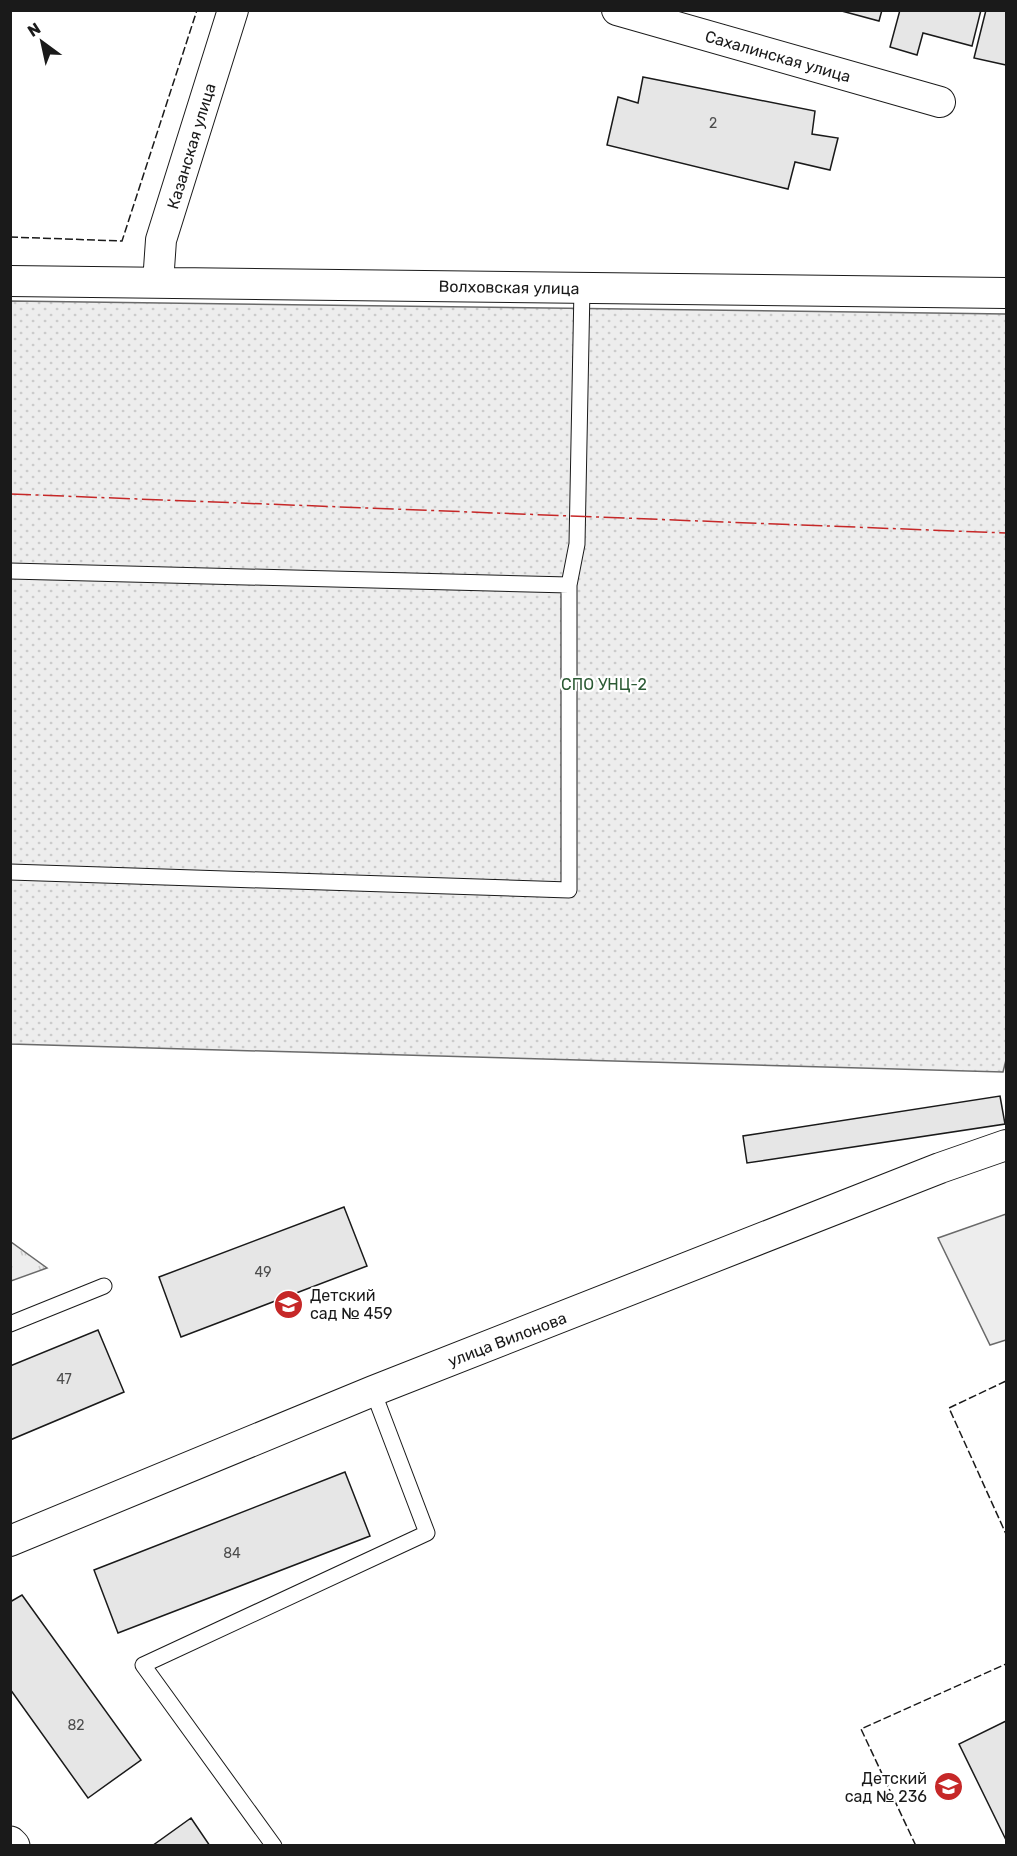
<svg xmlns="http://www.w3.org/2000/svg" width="1017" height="1856" font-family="Rubik,sans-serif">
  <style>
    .grass { fill: url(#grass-tufts); stroke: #6a6a6a; stroke-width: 1.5 }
    .garden { fill: url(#garden-dots); stroke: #6a6a6a; stroke-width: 1.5 }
    .built { fill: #ededed; stroke: #6a6a6a; stroke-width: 1.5 }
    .building { fill: #e6e6e6; stroke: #1a1a1a; stroke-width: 1.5 }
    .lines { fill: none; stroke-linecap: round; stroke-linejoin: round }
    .service-casing { stroke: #1a1a1a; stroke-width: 17 }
    .minor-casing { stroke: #1a1a1a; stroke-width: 32 }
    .tertiary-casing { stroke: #1a1a1a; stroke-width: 35 }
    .service { stroke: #fff; stroke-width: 15 }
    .minor { stroke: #fff; stroke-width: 30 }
    .tertiary { stroke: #fff; stroke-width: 33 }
    .fence { stroke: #1a1a1a; stroke-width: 1.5; stroke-dasharray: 8 3; stroke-linecap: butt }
    .power { stroke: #c62828; stroke-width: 1.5; stroke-dasharray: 21 4.5 3 4.5; stroke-linecap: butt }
    .labels { text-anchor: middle; stroke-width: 4.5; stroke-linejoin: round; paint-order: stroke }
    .number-label { font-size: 14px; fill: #4d4d4d }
    .street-label { font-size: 16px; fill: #1a1a1a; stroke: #fff }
    .park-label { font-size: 16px; fill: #2b5a34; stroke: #fff }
    .poi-label { font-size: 16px; fill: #1a1a1a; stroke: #fff; text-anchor: start }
  </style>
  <defs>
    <pattern id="grass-tufts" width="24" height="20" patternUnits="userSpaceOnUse" patternTransform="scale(1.5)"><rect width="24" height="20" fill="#ededed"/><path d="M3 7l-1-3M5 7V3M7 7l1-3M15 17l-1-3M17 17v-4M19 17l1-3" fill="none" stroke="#cbcbcb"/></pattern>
    <pattern id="garden-dots" width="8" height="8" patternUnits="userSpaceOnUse" patternTransform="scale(1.5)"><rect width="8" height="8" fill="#ededed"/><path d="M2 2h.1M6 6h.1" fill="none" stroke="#cbcbcb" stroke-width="1.8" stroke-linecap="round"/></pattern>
  </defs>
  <rect width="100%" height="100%" fill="#fff"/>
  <path class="grass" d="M10 1242H11L47 1268 11 1281Z"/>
  <path class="garden" d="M11 301 1006 314V1060L1003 1072 11 1044Z"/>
  <path class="built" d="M1006 1214V1340L990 1345 938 1238Z"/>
  <path class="building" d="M838 10H882L879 21Z
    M900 10H981L972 46 923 33 917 55 890 47Z
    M986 10H1006V65L974 58Z
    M643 77 815 111 812 134 838 138 830 170 795 162 788 189 607 145 618 97 638 103Z
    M1000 1096 1005 1124 747 1163 743 1136Z
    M344 1207 367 1266 181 1337 159 1277Z
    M98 1330 124 1392 10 1440V1366Z
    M345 1472 370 1536 118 1633 94 1570Z
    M22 1595 141 1760 88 1798 10 1689V1602Z
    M1006 1721V1840L959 1744Z
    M191 1818 210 1846H152Z"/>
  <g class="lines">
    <defs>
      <path id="service" d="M10 571 569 585
        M10 872 569 890V585L577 544 582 288
        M10 1324 104 1286
        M274 1846 143 1665 427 1533 373 1391"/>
      <path id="minor" d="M617 10 940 102
        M10 281 1006 293
        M158 283 161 240 233 10
        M10 1541 373 1391 940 1168 1006 1145"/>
      <path id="tertiary" d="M10 1843 13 1846"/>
    </defs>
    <use href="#service" class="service-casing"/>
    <use href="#minor" class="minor-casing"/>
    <use href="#tertiary" class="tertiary-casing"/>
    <use href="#service" class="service"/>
    <use href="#minor" class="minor"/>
    <use href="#tertiary" class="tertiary"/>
    <path class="fence" d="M10 237 122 241 197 10
      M1006 1381 949 1408 1006 1534
      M916 1846 861 1729 1006 1664"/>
    <path class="power" d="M10 494 1006 533"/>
  </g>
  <defs>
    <symbol id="school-disc" viewBox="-11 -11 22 22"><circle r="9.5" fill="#c62828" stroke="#fff"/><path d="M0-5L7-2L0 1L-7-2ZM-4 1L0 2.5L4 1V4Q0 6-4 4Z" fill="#fff"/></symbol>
  </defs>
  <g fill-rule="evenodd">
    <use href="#school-disc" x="272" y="1288" width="33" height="33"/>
    <use href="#school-disc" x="932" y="1770" width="33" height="33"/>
  </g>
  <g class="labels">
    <g class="number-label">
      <text x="713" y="128">2</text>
      <text x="263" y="1277">49</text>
      <text x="64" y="1384">47</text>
      <text x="232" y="1558">84</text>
      <text x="76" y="1730">82</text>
    </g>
    <g class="street-label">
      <text transform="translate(778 56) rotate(16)" y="6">Сахалинская улица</text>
      <text transform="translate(191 146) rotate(-73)" y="6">Казанская улица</text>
      <text transform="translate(509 287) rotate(1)" y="6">Волховская улица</text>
      <text transform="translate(507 1339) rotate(-21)" y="6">улица Вилонова</text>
    </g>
    <g class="park-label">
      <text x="604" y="690">СПО УНЦ-2</text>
    </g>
    <g class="poi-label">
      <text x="310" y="1301">Детский<tspan x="310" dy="18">сад № 459</tspan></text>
      <text x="927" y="1784" text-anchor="end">Детский<tspan x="927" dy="18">сад № 236</tspan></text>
    </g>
  </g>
  <rect width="1017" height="1856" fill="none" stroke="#1a1a1a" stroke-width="24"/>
  <g transform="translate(42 42) rotate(327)" stroke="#ffffff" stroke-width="4.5" paint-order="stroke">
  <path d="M0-4.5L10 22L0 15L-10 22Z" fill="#1a1a1a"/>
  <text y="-9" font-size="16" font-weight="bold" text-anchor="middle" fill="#1a1a1a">N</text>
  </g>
</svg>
